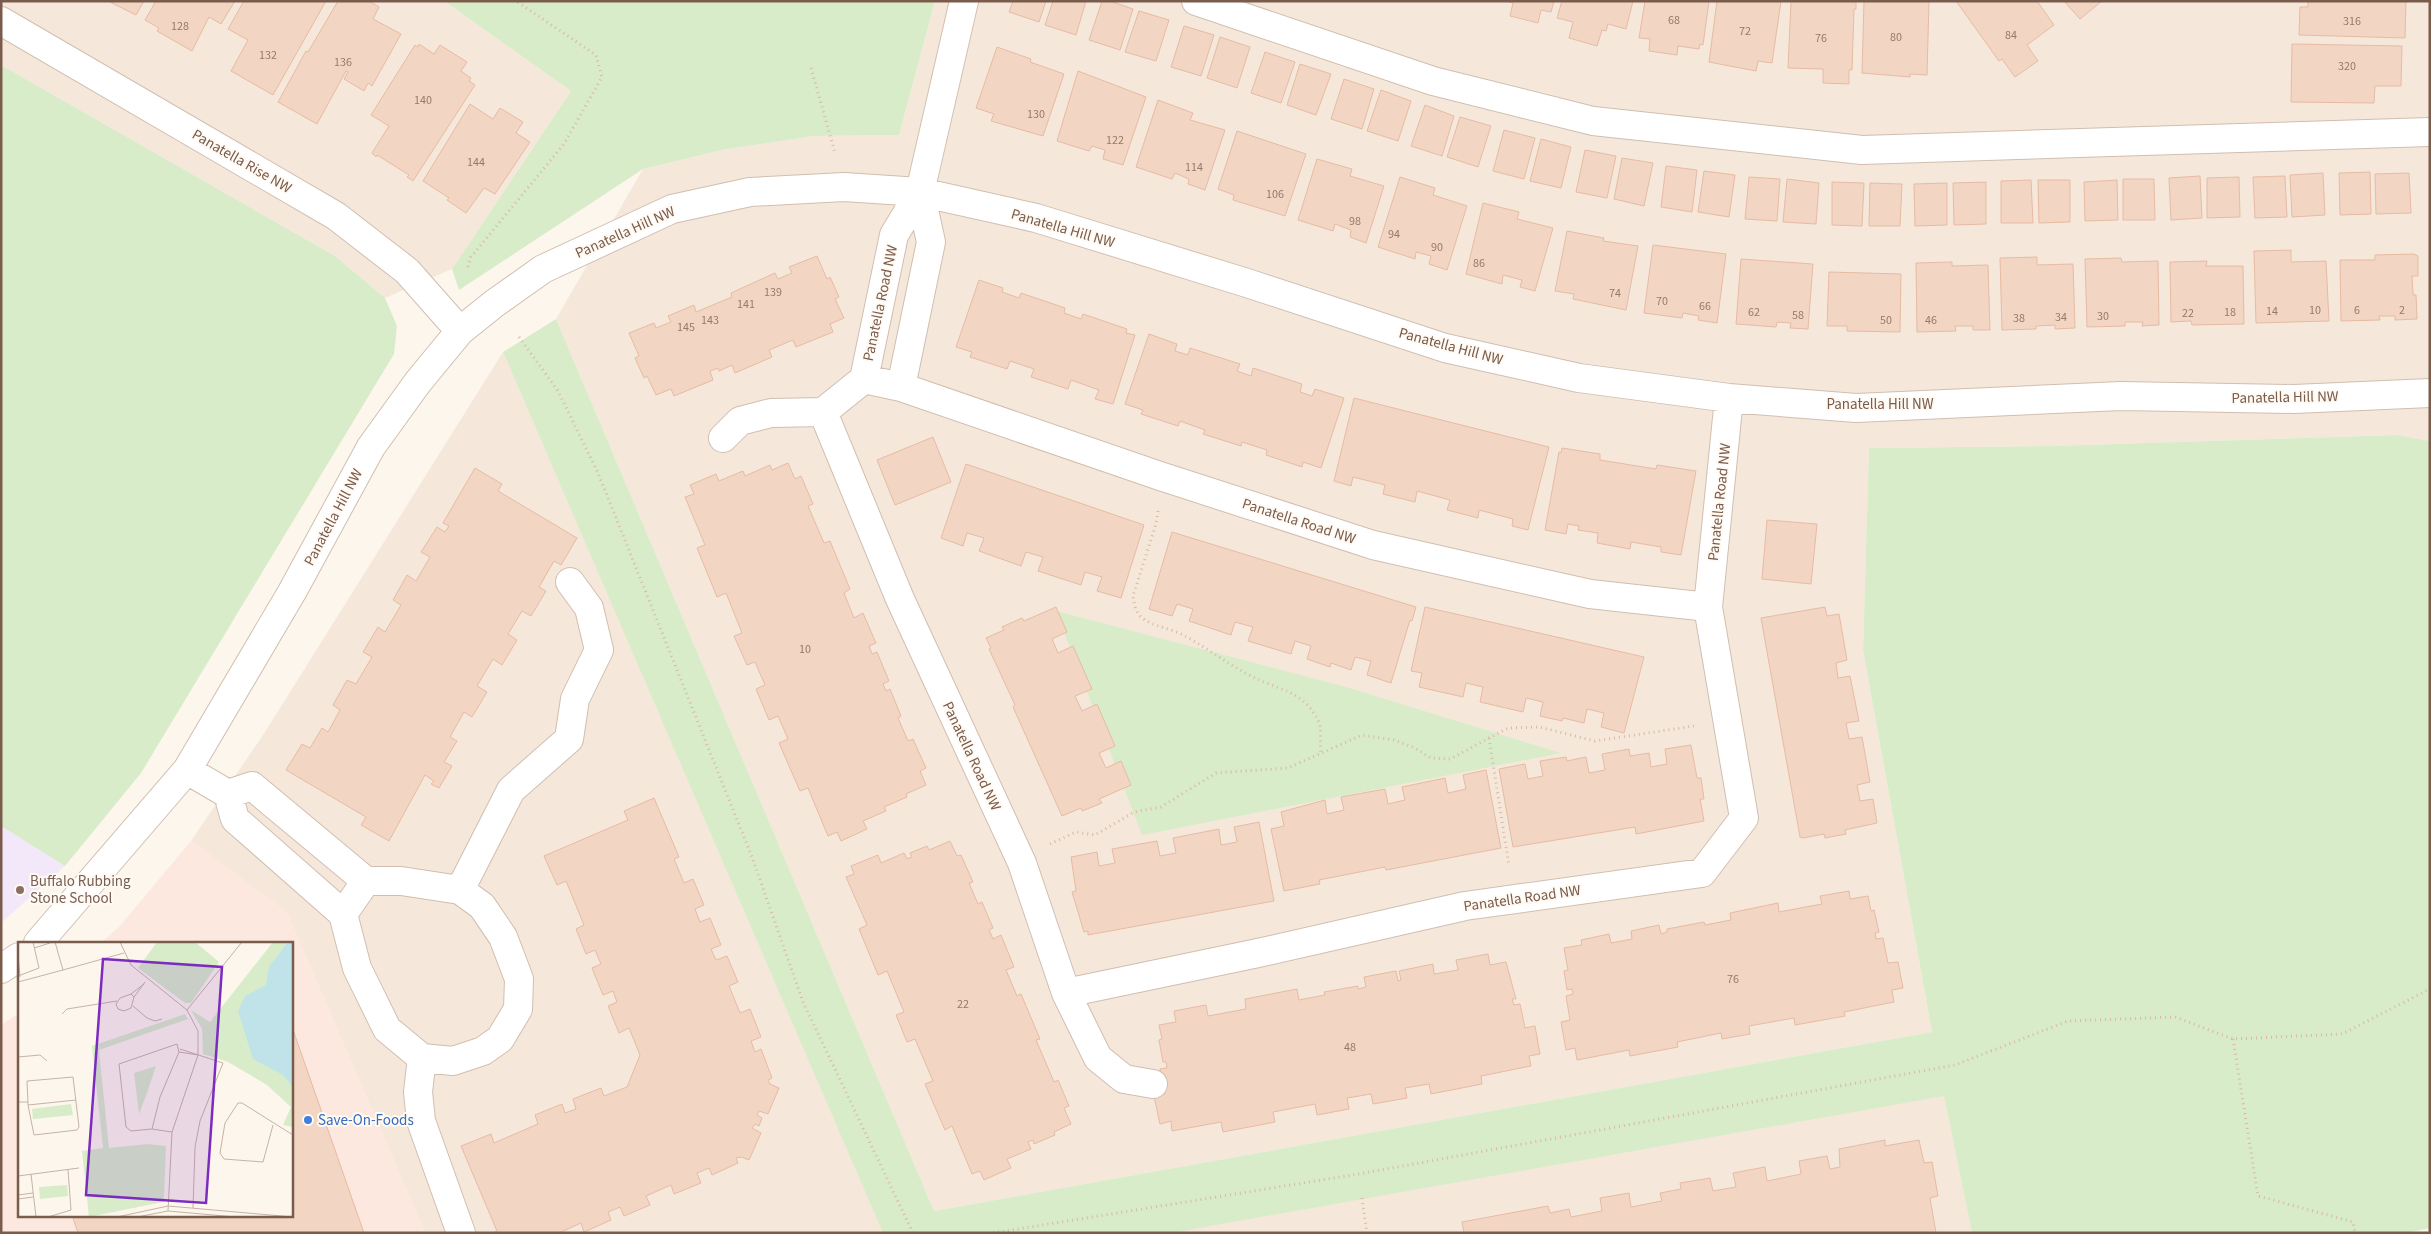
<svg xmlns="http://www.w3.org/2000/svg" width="2431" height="1234" font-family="'Source Sans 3',sans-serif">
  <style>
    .residential { fill: #f5e8da }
    .commercial { fill: #fde8e0 }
    .education { fill: #f3e8fa }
    .green { fill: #d8ecc9 }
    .building { fill: #f3d5c3; stroke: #e6bba3 }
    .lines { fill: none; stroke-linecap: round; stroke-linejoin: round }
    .minor-casing { stroke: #d1beb0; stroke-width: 30 }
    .path { stroke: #d9b8a5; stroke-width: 3; stroke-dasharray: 1 4; stroke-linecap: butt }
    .minor { stroke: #fff; stroke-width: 28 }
    .education-dot { fill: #8d6e63; stroke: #fffaf3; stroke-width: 2 }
    .shop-dot { fill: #3f7fe0; stroke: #fffaf3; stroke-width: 2 }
    .labels { text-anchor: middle; stroke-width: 4; stroke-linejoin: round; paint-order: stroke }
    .number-label { font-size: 12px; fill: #987a6a }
    .street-label { font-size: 15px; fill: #7a5c4d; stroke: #fffaf3 }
    .education-label { font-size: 15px; fill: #785e54; stroke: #fffaf3; text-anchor: start }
    .shop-label { font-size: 15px; fill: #366cbe; stroke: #fffaf3; text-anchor: start }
    .inset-road { fill: none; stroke: #c5b3a7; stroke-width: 1 }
    .view { fill: #7b2cbf; fill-opacity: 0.15; stroke: #7b2cbf; stroke-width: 2.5 }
    .inset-edge { fill: none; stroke: #7a5c4d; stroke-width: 2.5 }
  </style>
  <rect width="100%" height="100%" fill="#fdf6ec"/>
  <path class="residential" d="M1 1H444L571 91 452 269 385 298 335 256 1 65Z
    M935 1H2430V441L2398 435 2053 446 1869 448 1863 650 1932 1032 934 1211 556 319 643 169 722 150 814 136 899 135Z
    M503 352 861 1177 883 1233H425L287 913 191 841 265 732Z
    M1944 1095 1972 1233H1167L1362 1198Z"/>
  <path class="commercial" d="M191 841 287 912 425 1233H1V1025L19 1013V1215H291V943H101L120 926Z"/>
  <path class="education" d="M1 826 65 866 1 923Z"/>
  <path class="green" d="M444 1H935L899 135 814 136 722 150 643 169 459 290 452 269 571 91Z
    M1 65 335 256 385 298 397 326 394 354 141 773 65 866 1 826Z
    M556 319 934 1211 1932 1032 1863 650 1869 448 2053 446 2398 435 2430 441V1228L2405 1233H1972L1944 1096 1171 1233H883L503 352Z
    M1056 611 1346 687 1561 753 1142 835Z"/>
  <path class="building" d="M108 1H144L136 15Z
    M156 1H235L221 24 209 17 192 51 157 31 159 28 145 20Z
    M244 1H326L273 95 231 71 248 40 228 29Z
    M338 1H369L379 7 373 19 401 34 372 86 368 83 364 91 344 79 348 72 346 71 317 124 278 102 306 51 308 52Z
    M1013 1H1046L1039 22 1009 12Z
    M1053 1H1086L1076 35 1045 25Z
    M1102 1H1110L1133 9 1120 50 1089 40Z
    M1507 1H1554L1551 12 1541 10 1538 23 1510 16 1513 3Z
    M1562 1H1633L1626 29 1608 24 1606 31 1602 30 1597 46 1569 38 1573 22 1557 18Z
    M1645 1H1709L1703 45 1700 44 1699 49 1678 46 1677 55 1649 51 1650 39 1639 38Z
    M1717 1H1781L1772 63 1758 61 1756 71 1709 62Z
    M1791 1H1856V9H1854L1852 70H1849V84L1823 83V69L1788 68Z
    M1864 1H1929L1927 75 1910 74V77L1862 73Z
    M1956 1H2037L2054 25 2027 45 2038 61 2015 77 2002 59 1999 61Z
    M2064 1H2102L2080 19Z
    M2308 1H2406L2405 38 2299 35 2300 7H2308Z
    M1139 11 1169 20 1156 61 1125 52Z
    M1184 26 1214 35 1201 76 1171 67Z
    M1220 37 1250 47 1237 88 1207 78Z
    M419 44 434 54 440 45 467 62 461 71 471 78 469 81 475 85 413 181 407 177 409 175 377 155 376 157 372 153 389 126 371 115 415 45 418 47Z
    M2292 44 2402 46 2401 86H2375L2374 103 2291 102Z
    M997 47 1031 59 1030 62 1064 74 1043 136 991 121 994 114 976 108Z
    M1265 52 1295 62 1281 103 1251 93Z
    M1300 64 1331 74 1316 115 1287 105Z
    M1078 71 1146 97 1123 165 1103 159 1105 150 1092 146 1089 151 1057 141Z
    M1344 79 1374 89 1362 129 1331 119Z
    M1381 90 1411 101 1398 141 1367 131Z
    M1158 100 1193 113 1190 120 1225 130 1205 190 1188 184 1189 179 1175 173 1172 179 1136 167Z
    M470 104 493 119 500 108 523 122 516 133 530 142 495 194 484 188 466 213 447 200 449 198 423 181Z
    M1425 105 1454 116 1442 156 1411 146Z
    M1460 117 1491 126 1478 167 1447 157Z
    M1504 130 1535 138 1524 179 1493 171Z
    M1237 131 1306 154 1285 216 1233 200 1234 195 1218 189Z
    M1541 139 1571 147 1561 188 1530 181Z
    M1585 150 1616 156 1607 198 1576 192Z
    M1622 158 1653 163 1644 206 1614 199Z
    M1317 159 1352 169 1350 176 1384 186 1366 243 1350 237 1351 230 1335 224 1333 231 1298 220Z
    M1666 166 1697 170 1692 212 1661 207Z
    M1704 171 1735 175 1729 217 1698 212Z
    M2370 172 2371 214 2340 215 2339 173Z
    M2323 173 2325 215 2292 217 2290 175Z
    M2409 173 2411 213 2376 214 2375 174Z
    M2200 176 2202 218 2171 220 2169 178Z
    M2285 176 2287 217 2255 218 2253 177Z
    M1400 177 1435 188 1433 195 1467 206 1447 270 1429 264 1431 256 1416 252 1415 259 1378 247Z
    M1749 177 1780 179 1777 221 1745 219Z
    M2239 177 2240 217 2207 218V178Z
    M1787 179 1819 183 1816 224 1783 222Z
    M2123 179H2154L2155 220H2123Z
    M2031 180 2033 223H2001V181Z
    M2038 180H2070V222L2039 223Z
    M2117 180 2118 220 2085 221 2084 182Z
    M1832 182 1864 183 1862 226 1832 225Z
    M1986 182V224L1954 225 1953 183Z
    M1870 183 1902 184 1900 226H1869Z
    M1947 183V225L1915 226 1914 184Z
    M1483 203 1519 212 1517 219 1553 228 1535 291 1520 287 1522 280 1503 275 1502 284 1466 274Z
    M1567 231 1604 238 1603 241 1638 246 1626 310 1573 299 1574 294 1555 291Z
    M1653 245 1726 254 1717 323 1698 320 1699 316 1683 313 1682 318 1644 313Z
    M2291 250V262L2326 261 2329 321 2256 323 2254 251Z
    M2414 254 2418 256V276H2412L2413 295H2416L2417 319 2395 320V316H2379L2380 320 2341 321 2340 260H2375V255Z
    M817 256 827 279 830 277 839 297 835 299 844 318 830 324 833 332 796 347 793 340 769 350 772 357 735 373 732 365 719 371 718 368 710 371 713 380 674 396 671 389 656 395 647 376 644 378 635 358 639 356 629 333 654 323 656 328 671 322 668 316 694 305 696 312 732 297 731 293 775 273 778 279 792 273 789 267Z
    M2037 257V265L2073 264 2075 328 2055 329V325L2036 326V329L2002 330 2000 258Z
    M2121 258 2122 262 2158 261 2159 325 2142 326 2143 322H2125V326L2087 327 2085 259Z
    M1741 259 1813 264 1808 329 1790 328 1791 323 1777 322 1776 327 1736 324Z
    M2207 261 2206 266H2243L2244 324 2192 325 2191 321 2171 322 2170 262Z
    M1952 262V266L1988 265 1990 330H1973V326H1955L1956 331 1917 332 1916 263Z
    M1829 272 1901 274 1900 332 1847 331V326H1827Z
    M979 280 1003 288 1002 292 1019 298 1021 293 1065 308 1064 313 1081 319 1083 314 1127 329 1126 333 1135 335 1113 404 1095 399 1099 390 1071 380 1068 389 1031 377 1034 369 1010 361 1007 369 970 357 972 352 956 347Z
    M1149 334 1177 344 1175 351 1188 355 1190 348 1240 364 1237 371 1251 376 1253 368 1302 384 1300 392 1312 396 1315 389 1344 398 1321 468 1303 462 1302 467 1266 455 1267 450 1242 442 1241 446 1203 434 1205 430 1180 421 1178 426 1141 414 1143 410 1125 404Z
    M1354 398 1549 447 1528 530 1512 526 1513 519 1479 510 1478 518 1447 510 1450 500 1417 491 1415 502 1383 494 1385 485 1353 477 1351 486 1334 481Z
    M933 437 951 482 895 505 877 460Z
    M1562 448 1600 454V460L1656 469 1657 465 1696 471 1681 555 1661 552V547L1631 542 1630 549 1597 543 1598 533 1578 530 1579 526 1568 524 1566 534 1545 530 1559 452 1561 453Z
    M788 463 795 479 801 476 813 504 808 506 824 543 830 541 850 589 844 593 854 618 863 613 876 643 869 646 872 654 877 652 889 681 883 684 886 691 890 689 901 716 898 718 908 741 913 739 926 768 920 771 926 785 906 794 907 797 884 807 886 811 863 821 867 829 841 841 837 832 828 836 808 788 800 791 779 743 788 739 778 716 769 720 756 689 765 685 755 662 747 665 734 636 742 633 726 593 717 597 697 548 705 545 685 497 694 494 690 485 716 474 719 481 743 471 745 476 770 465 772 470Z
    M966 464 1144 525 1121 598 1097 591 1102 577 1085 572 1081 585 1038 571 1043 557 1026 552 1021 566 979 551 984 538 967 533 963 546 941 538Z
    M475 468 502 484 498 491 577 538 561 565 554 561 539 587 546 591 531 616 522 611 508 634 517 640 502 665 493 659 477 686 487 692 472 717 464 712 450 737 457 741 444 762 452 766 439 788 431 784 434 781 425 775 389 841 361 825 366 817 286 770 302 744 310 748 322 728 328 732 340 710 333 705 347 680 356 684 372 657 363 652 378 627 385 632 401 605 393 600 407 575 416 581 430 557 421 552 437 527 445 532 449 526 443 523Z
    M1767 520 1817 524 1811 584 1762 579Z
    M1172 532 1416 607 1412 621 1410 620 1391 683 1367 675 1371 661 1355 657 1351 670 1331 663 1330 667 1307 659 1311 646 1295 641 1291 654 1248 641 1253 627 1235 622 1231 635 1189 621 1193 609 1177 604 1172 616 1149 609Z
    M1056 607 1067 632 1052 639 1058 653 1073 646 1092 689 1075 696 1082 711 1097 704 1115 746 1099 753 1106 768 1121 761 1131 785 1099 799 1102 803 1082 811 1081 808 1062 816 1013 707 1015 705 989 649 991 648 986 638 1004 630 1002 627 1022 618 1024 621Z
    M1425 607 1644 657 1624 733 1601 727 1604 713 1587 709 1584 723 1563 718 1562 721 1540 716 1543 702 1526 698 1523 712 1480 702 1483 687 1466 683 1463 697 1419 687 1422 673 1411 671Z
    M1825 607 1827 616 1839 614 1847 660 1836 663 1838 678 1850 676 1859 721 1846 723 1849 739 1862 737 1870 782 1857 785 1860 801 1873 799 1877 823 1845 830 1846 834 1825 838 1824 834 1803 838 1800 837 1761 618Z
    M1691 745 1697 778H1701L1704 799H1700L1704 821 1636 834 1635 827 1513 847 1499 769 1525 764 1528 779 1543 776 1540 761 1566 757 1567 761 1586 757 1589 773 1605 770 1602 754 1629 749 1630 756 1649 753 1651 767 1667 764 1665 749Z
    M1486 770 1501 848 1386 870 1385 867 1319 880 1320 884 1284 891 1271 829 1284 826 1281 812 1325 800 1327 814 1344 810 1341 797 1385 789 1388 804 1405 800 1402 787 1445 778 1448 793 1466 789 1463 775Z
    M654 798 679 857 674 859 684 883 693 879 704 905 695 909 700 922 710 918 721 945 711 949 716 960 727 956 738 982 729 986 740 1013 750 1009 761 1037 751 1041 755 1052 761 1049 772 1078 768 1080 770 1084 779 1088 768 1114 759 1111 757 1115 762 1118 759 1126 755 1124 752 1128 761 1133 749 1160 741 1157 736 1158 738 1163 712 1175 709 1168 697 1173 701 1183 674 1194 671 1185 646 1196 650 1205 624 1216 620 1207 608 1212 611 1220 584 1232 581 1223 559 1233H493L497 1231 461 1146 491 1134 494 1143 538 1124 535 1115 562 1104 565 1113 576 1109 573 1099 601 1088 604 1096 627 1087 640 1055 629 1028 619 1033 608 1006 617 1002 613 991 603 995 592 968 601 964 595 950 586 954 576 929 584 925 566 881 557 885 544 856 628 820 624 811Z
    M1259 822 1274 901 1088 935V931L1084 932 1072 892 1076 891 1071 857 1097 852 1099 866 1115 863 1112 849 1157 841 1160 856 1176 853 1173 838 1219 829 1221 845 1237 842 1234 827Z
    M950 841 957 856 961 855 973 882 969 883 978 904 982 902 993 928 989 930 993 939 1001 935 1014 967 1006 970 1017 996 1021 994 1040 1039 1036 1040 1054 1082 1058 1080 1069 1106 1064 1108 1071 1124 1054 1132 1055 1135 1034 1144 1033 1140 1028 1142 1031 1149 1007 1159 1011 1168 984 1180 980 1171 972 1174 952 1126 945 1130 925 1084 933 1081 915 1039 907 1042 896 1015 904 1012 887 971 878 975 859 929 867 925 846 877 854 874 851 866 878 855 881 863 904 853 907 859 912 857 910 853 927 846 929 850Z
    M1849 891 1850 899 1868 896 1871 911 1874 910 1879 932 1875 933 1876 939 1883 938 1888 963 1898 962 1903 988 1892 990 1894 1002 1844 1012 1845 1016 1795 1025 1794 1018 1749 1026 1750 1034 1722 1039 1721 1033 1677 1042 1678 1047 1630 1056 1629 1050 1577 1060 1575 1048 1566 1050 1561 1022 1570 1020 1566 996 1573 994 1572 989 1567 990 1564 971 1568 970 1564 948 1582 945 1581 940 1609 934 1611 943 1632 939 1631 931 1659 925 1661 934 1667 932V929L1704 922 1705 925 1731 920 1730 913 1778 903 1779 912 1822 904 1820 896Z
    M1488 954 1490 965 1506 962 1516 999H1512L1514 1005 1520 1004 1525 1028 1535 1026 1540 1054 1529 1056 1531 1066 1481 1076 1482 1084 1431 1094 1429 1084 1405 1088 1407 1098 1373 1104 1371 1094 1347 1098 1349 1109 1317 1115 1315 1104 1273 1112 1275 1122 1223 1132 1221 1122 1172 1131 1171 1121 1160 1124 1154 1096 1165 1094 1160 1069 1167 1068 1166 1062H1163L1159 1040 1162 1039 1159 1025 1176 1022 1174 1011 1206 1005 1208 1016 1246 1009 1245 999 1297 989 1299 1000 1325 995 1324 992 1358 986V989L1366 987 1364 977 1396 971 1398 981 1401 980 1399 971 1433 964 1434 974 1458 970 1456 960Z
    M291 1024 364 1233H78L72 1215H291Z
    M1885 1140V1146L1919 1140 1924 1163 1932 1162 1938 1196 1930 1198 1936 1233H1464L1462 1222 1548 1206 1550 1213 1569 1209 1571 1217 1602 1211 1600 1198 1629 1193 1631 1207 1662 1201 1660 1193 1681 1189 1680 1183 1710 1178 1713 1191 1736 1187 1733 1173 1765 1167 1767 1181 1801 1174 1799 1161 1827 1156 1830 1169 1840 1167 1839 1149Z"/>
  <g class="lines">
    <defs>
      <path id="minor" d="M1196 1 1433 81 1593 121 1862 150 2430 132
        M1 21 336 216 407 271 460 331
        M864 379 894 235 920 192 964 1
        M901 387 931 242 920 192
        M723 438 740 421 771 413 823 412
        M1708 607 1590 594 1373 545 1160 476 901 387 864 379 823 412 900 599 1022 863 1066 993 1258 953 1465 906 1702 873 1744 818 1708 607 1729 398
        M187 770 228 794 235 819 343 914 357 968 387 1029 422 1058 453 1061 483 1051 500 1039 518 1009 519 979 503 937 482 906 460 890 401 881H366L343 914
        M228 794 252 786 366 881
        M460 890 511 790 569 739 575 699 599 650 589 608 570 582
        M38 943 187 770 292 592 371 447 418 382 460 331 495 303 543 269 672 209 750 192 844 187 920 192 1036 218 1247 283 1445 348 1579 378 1729 398 1856 408 2121 396 2294 399 2430 393
        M1 969 19 957
        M1066 993 1098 1058 1124 1079 1153 1084
        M422 1058 418 1092 421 1121 461 1233"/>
    </defs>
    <use href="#minor" class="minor-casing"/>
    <path class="path" d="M811 68 835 153
      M468 267 471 257 564 144 602 77 596 55 516 1
      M519 337 558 391 598 473 752 857 803 1002 913 1233
      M1158 511 1156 524 1133 596C1134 603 1135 611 1141 617 1153 627 1170 628 1183 635 1206 647 1226 663 1249 675 1276 690 1302 689 1318 720 1323 730 1319 743 1321 754
      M1489 738 1509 866
      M1050 844 1076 832 1095 835 1134 812 1161 807 1216 773 1288 768 1362 735 1394 740 1415 748 1431 758 1450 759 1508 728 1539 727 1595 741 1694 726
      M2233 1039 2258 1196 2353 1222 2355 1233
      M1362 1198 1367 1233
      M993 1233 1359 1174 1955 1065 2068 1021 2175 1017 2233 1039 2342 1034 2430 989"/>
    <use href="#minor" class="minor"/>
  </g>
  <circle class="education-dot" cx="20" cy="890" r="5"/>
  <circle class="shop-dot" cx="308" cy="1120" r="5"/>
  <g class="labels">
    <g class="number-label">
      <text x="1674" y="24">68</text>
      <text x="2352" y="25">316</text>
      <text x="180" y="30">128</text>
      <text x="1745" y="35">72</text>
      <text x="2011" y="39">84</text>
      <text x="1896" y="41">80</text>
      <text x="1821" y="42">76</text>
      <text x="268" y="59">132</text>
      <text x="343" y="66">136</text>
      <text x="2347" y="70">320</text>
      <text x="423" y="104">140</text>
      <text x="1036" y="118">130</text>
      <text x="1115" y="144">122</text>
      <text x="476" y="166">144</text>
      <text x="1194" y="171">114</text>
      <text x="1275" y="198">106</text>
      <text x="1355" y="225">98</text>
      <text x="1394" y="238">94</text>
      <text x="1437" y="251">90</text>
      <text x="1479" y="267">86</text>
      <text x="773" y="296">139</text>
      <text x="1615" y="297">74</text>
      <text x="1662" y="305">70</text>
      <text x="746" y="308">141</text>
      <text x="1705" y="310">66</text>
      <text x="2315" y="314">10</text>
      <text x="2357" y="314">6</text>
      <text x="2402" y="314">2</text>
      <text x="2272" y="315">14</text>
      <text x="1754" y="316">62</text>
      <text x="2230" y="316">18</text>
      <text x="2188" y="317">22</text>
      <text x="1798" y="319">58</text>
      <text x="2103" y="320">30</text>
      <text x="2061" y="321">34</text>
      <text x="2019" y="322">38</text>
      <text x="710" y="324">143</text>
      <text x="1886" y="324">50</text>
      <text x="1931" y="324">46</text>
      <text x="686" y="331">145</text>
      <text x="805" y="653">10</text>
      <text x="1733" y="983">76</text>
      <text x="963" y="1008">22</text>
      <text x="1350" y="1051">48</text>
    </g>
    <g class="street-label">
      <text transform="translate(242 161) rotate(30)" y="5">Panatella Rise NW</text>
      <text transform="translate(1063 228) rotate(16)" y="5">Panatella Hill NW</text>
      <text transform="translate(625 232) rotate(-24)" y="5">Panatella Hill NW</text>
      <text transform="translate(880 303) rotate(-78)" y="5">Panatella Road NW</text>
      <text transform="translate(1451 346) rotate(15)" y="5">Panatella Hill NW</text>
      <text transform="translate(2285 397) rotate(-1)" y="5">Panatella Hill NW</text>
      <text x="1880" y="409">Panatella Hill NW</text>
      <text transform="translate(1719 502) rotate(-84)" y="5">Panatella Road NW</text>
      <text transform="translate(333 517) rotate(-62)" y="5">Panatella Hill NW</text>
      <text transform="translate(1299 521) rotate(18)" y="5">Panatella Road NW</text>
      <text transform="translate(972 756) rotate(65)" y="5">Panatella Road NW</text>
      <text transform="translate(1522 898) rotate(-8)" y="5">Panatella Road NW</text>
    </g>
    <g class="education-label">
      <text x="30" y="886">Buffalo Rubbing<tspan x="30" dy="17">Stone School</tspan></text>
    </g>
    <g class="shop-label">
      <text x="318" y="1125">Save-On-Foods</text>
    </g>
  </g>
  <g transform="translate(18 942)">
    <rect width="275" height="275" fill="#fdf6ec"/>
    <path d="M139 0H177L201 20 173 61H167L120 26ZM255 0H275V185L265 183 273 165 249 143 210 120 185 112 184 87 173 68 192 80ZM167 72 170 77 81 108 91 206 129 202 148 204 146 255 145 260 71 275 64 209 85 206 74 104ZM138 124 129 151 121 172 116 131ZM53 162 55 173 15 177 14 167ZM49 243 50 254 22 257 21 245Z" fill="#d8ecc9"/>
    <path d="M270 0H275V145L265 133 235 117 220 69 227 54 248 43 251 25Z" fill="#bfe3e8"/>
    <path class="inset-road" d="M102 0 113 23 169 68 180 89V113L154 190 150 269M16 6 32 1M0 13 2 35M45 28 106 11M0 34 21 26 15 0M0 40 45 28 37 0M113 52 116 55 113 66 106 69 100 67 98 62 102 56 113 52 126 42M116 55 127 40M115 64 129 76 137 79 144 77M169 68 224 0M44 72 49 67 99 59M162 107 205 121 182 179 177 205 175 266M161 110 180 113M0 115 22 113 29 119M0 160H10V163L58 158M10 160 9 139 55 135 61 185 59 188 16 193 10 163M255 183 245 220 206 217 202 211 207 181 220 161H224L275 193M134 187 142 155 161 110 159 102 101 122 108 185 113 189 134 187 154 190M13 232 18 275M0 234 61 226M0 253 15 251M0 257 15 255M30 275 53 268 50 228M99 275 150 264 275 275M119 275 150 269 218 275"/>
    <path class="view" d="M85 17 204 25 188 261 68 253Z"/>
    <rect width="275" height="275" class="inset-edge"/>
  </g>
  <rect width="2431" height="1234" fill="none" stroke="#7a5c4d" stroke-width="5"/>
</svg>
